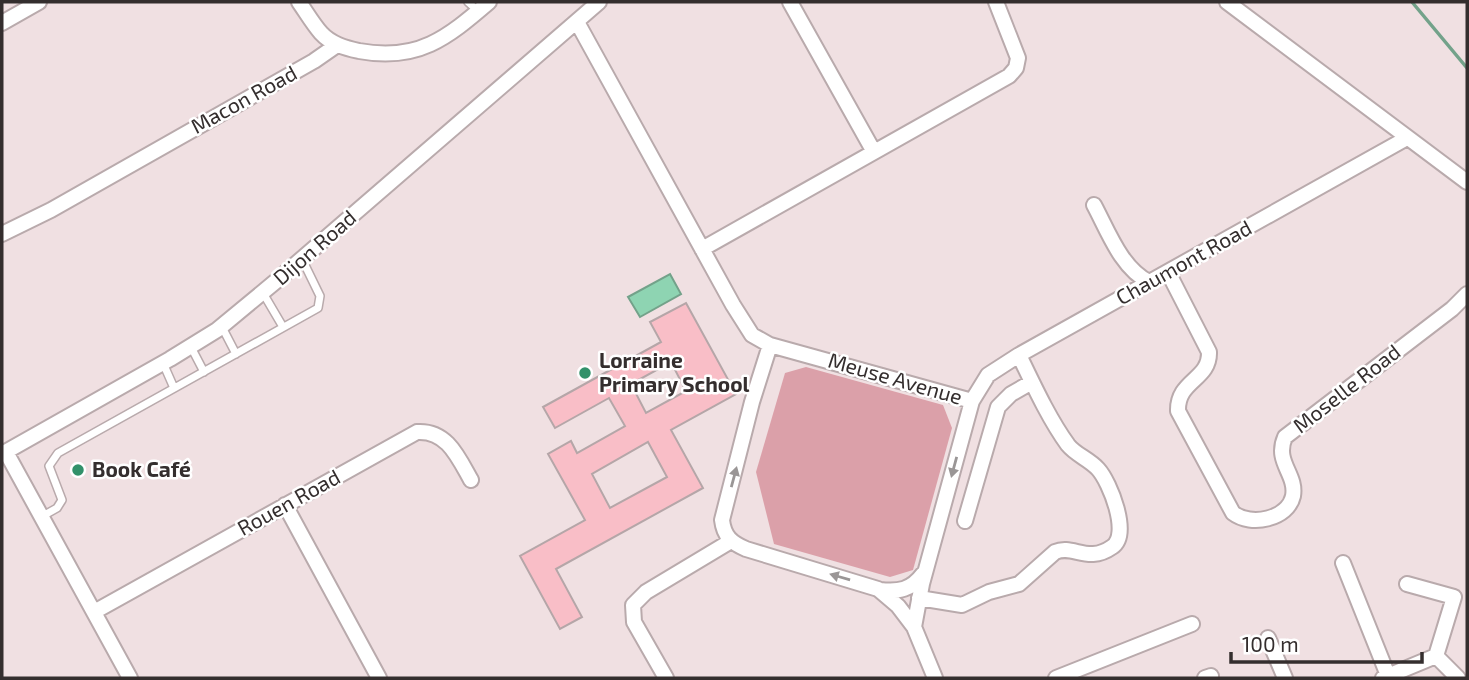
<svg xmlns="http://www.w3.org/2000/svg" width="1469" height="680" font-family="'Exo 2',sans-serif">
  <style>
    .green { fill: #dba0a9 }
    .water { fill: #8ed4b2; stroke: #73a28a; stroke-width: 2 }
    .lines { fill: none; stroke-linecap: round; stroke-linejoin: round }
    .stream { stroke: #73a28a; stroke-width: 3.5 }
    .building { fill: #f9bec7; stroke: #b5a6a8; stroke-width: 2; fill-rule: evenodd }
    .service-casing { stroke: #b9aaac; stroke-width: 10 }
    .minor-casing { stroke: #b9aaac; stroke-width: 18 }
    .service { stroke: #fff; stroke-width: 7 }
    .minor { stroke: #fff; stroke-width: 14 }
    .oneway { fill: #9a9696 }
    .poi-dot { fill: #32916a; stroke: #fff; stroke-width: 2.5 }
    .labels { text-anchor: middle; stroke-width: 5; stroke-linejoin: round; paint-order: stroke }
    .street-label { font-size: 21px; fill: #342e2e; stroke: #fff }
    .poi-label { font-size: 21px; font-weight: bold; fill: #342e2e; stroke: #fff; text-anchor: start }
  </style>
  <rect width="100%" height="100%" fill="#f0e0e2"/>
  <path class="green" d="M806 367 943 405 952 428 913 570 890 577 774 544 756 472 785 373Z"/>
  <path class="water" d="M670 274 681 294 640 317 628 297Z"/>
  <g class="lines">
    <path class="stream" d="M1412 2 1467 68"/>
  </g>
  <path class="building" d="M686 303 736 394 671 430 703 488 556 569 582 617 560 629 520 556 585 520 548 454 571 441 577 453 625 426 609 398 555 428 543 407 661 342 650 322ZM671 362 686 391 646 413 631 384ZM648 442 667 477 610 508 592 474Z"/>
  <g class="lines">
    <defs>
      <path id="service" d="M468 2 478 11
        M263 293 283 327
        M222 327 236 354
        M191 347 204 372
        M163 363 174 388
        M41 517 57 508 62 500 49 466 58 453 318 308 320 296 302 259"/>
      <path id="minor" d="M299 2C306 12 313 24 321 33 331 44 345 48 359 51 418 62 447 38 489 2
        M790 2 874 152
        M1227 2 1467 182
        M577 22 733 305 752 335 770 345 972 401
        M2 23 39 2
        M1094 205C1108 231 1121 268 1149 282
        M2 234 51 210 314 61 337 45
        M702 249 1009 76 1016 68 1018 58 996 2
        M1168 272 1209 352C1210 380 1177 380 1178 411L1233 513C1251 527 1288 519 1293 496 1297 474 1274 462 1285 437L1452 309 1467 294
        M770 345 752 402 722 520C724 537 732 543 746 549L878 589 898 606 914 627 935 678
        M6 452 130 678
        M2 454 170 359 217 330 275 282 599 2
        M285 505 379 678
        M965 521 998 407 1011 394 1032 382
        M1343 563 1389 678
        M1407 584 1454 597 1436 656 1458 678
        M880 590C899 592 911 590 923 574
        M919 598 962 605 989 592 1019 584 1055 552C1073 544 1088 564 1112 547 1131 535 1110 482 1098 469 1089 459 1076 455 1068 445 1049 419 1033 384 1019 355
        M94 612 417 432C447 430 458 457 471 480
        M914 627 922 584 972 401 988 375 1019 355 1407 138
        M1268 638 1285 678
        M666 678 634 622 633 605 646 592 731 541
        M1056 678 1192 624
        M1205 678 1211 676
        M1383 678 1436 656"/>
    </defs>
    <use href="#service" class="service-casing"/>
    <use href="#minor" class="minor-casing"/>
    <use href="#service" class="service"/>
    <use href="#minor" class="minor"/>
  </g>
  <defs><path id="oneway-solid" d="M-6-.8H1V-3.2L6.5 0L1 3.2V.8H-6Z" transform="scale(1.75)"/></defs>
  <g class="oneway">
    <use href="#oneway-solid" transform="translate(954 467) rotate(105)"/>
    <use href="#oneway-solid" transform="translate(734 477) rotate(-75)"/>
    <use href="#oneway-solid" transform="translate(840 577) rotate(-164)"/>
  </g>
  <g class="poi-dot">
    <circle cx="585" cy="373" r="7"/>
    <circle cx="78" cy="470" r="7"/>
  </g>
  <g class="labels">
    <g class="street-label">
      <text transform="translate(244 100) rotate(-29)" y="7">Macon Road</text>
      <text transform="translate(315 248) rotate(-41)" y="7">Dijon Road</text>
      <text transform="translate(1184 263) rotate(-29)" y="7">Chaumont Road</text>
      <text transform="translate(895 379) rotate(16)" y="7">Meuse Avenue</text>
      <text transform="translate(1347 389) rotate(-38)" y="7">Moselle Road</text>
      <text transform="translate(289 503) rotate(-29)" y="7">Rouen Road</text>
    </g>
    <g class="poi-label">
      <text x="599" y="368">Lorraine<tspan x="599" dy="24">Primary School</tspan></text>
      <text x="92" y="477">Book Café</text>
    </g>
  </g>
  <rect width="1469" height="680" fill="none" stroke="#342e2e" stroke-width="7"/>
  <path d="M1231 652v10h191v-10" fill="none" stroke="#342e2e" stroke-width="3.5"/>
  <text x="1242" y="652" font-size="21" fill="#342e2e" stroke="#ffffff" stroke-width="5" paint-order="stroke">100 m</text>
</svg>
